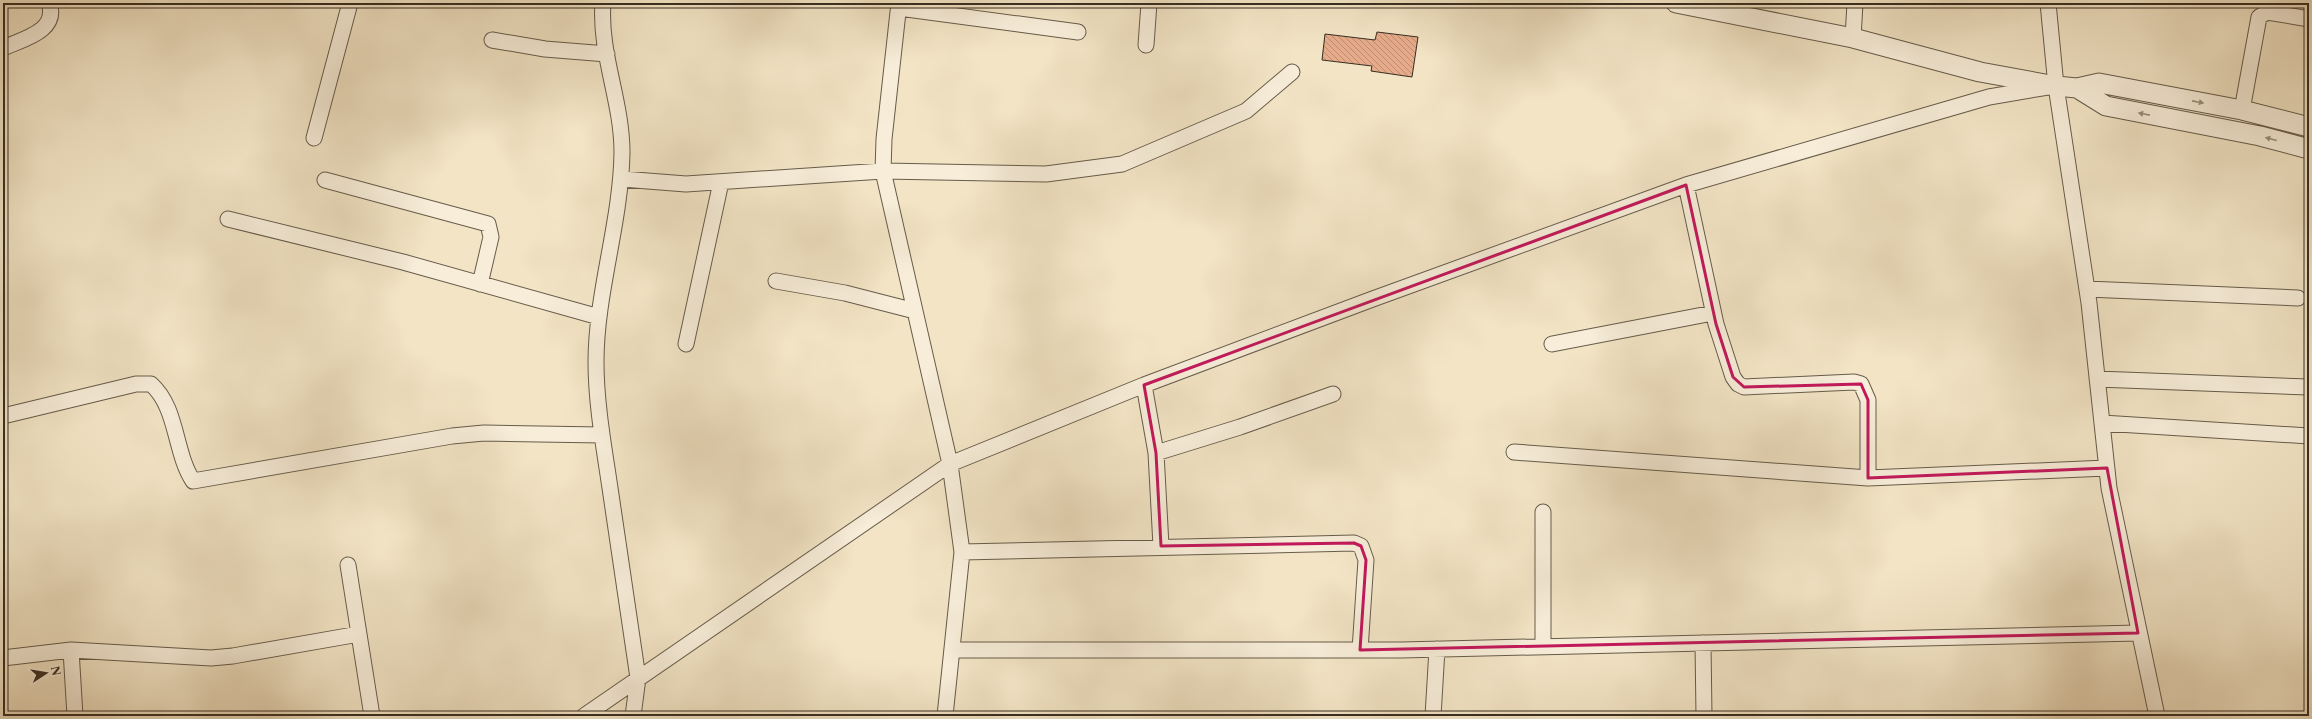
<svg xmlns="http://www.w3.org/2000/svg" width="2312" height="719" font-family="'Libre Caslon Text',serif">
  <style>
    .building { fill: url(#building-back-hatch); stroke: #382e21 }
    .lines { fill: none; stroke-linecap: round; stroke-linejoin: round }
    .minor-casing { stroke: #665c4a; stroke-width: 17 }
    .tertiary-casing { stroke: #665c4a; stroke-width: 21 }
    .minor { stroke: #f7edd9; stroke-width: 15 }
    .tertiary { stroke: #f7edd9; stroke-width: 19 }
    .oneway { fill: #988e7d }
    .marked { fill: none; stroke: #c2185b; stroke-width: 3; stroke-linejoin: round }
  </style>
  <defs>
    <pattern id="building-back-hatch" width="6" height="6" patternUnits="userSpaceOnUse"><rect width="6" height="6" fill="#e6ab8a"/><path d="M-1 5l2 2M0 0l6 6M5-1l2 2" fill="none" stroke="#bb8c70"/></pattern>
  </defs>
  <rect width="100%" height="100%" fill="#f2e4c5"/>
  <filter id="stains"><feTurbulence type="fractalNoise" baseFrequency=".005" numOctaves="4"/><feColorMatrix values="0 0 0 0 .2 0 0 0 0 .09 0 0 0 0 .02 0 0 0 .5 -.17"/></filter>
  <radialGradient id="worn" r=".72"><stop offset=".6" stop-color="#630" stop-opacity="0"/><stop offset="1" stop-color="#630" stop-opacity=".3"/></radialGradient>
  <path class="building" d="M1377 32 1418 37 1412 77 1371 71 1372 66 1322 60 1325 34 1375 40Z"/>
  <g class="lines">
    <defs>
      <path id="minor" d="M603 3C599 53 622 101 622 152 621 223 596 292 596 362 596 404 604 447 610 488 619 551 628 614 638 678L633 716
        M899 3 884 139 883 171 950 464 962 552 945 716
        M2048 3 2056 86 2089 303 2109 488 2157 716
        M899 8 1078 32
        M1853 38 1855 3
        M492 40 545 49 607 54
        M1146 45 1149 3
        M3 48C23 39 59 31 49 3
        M2242 110 2259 17 2267 12 2309 19
        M314 138 350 3
        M622 179 686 184 883 171 1046 174 1122 164 1246 111 1292 72
        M325 180 488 224 491 237 480 284
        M1686 185 1716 324 1733 377 1738 384 1744 387 1854 382 1861 384 1868 400V478
        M228 219 403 262 599 317
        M776 281 845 293 915 311
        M2087 289 2298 298
        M686 344 721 182
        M1552 344 1713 313
        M2097 379 2309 387
        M1144 385 1156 453 1161 546
        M3 416 136 384H151C178 408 174 452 193 481L452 436 484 433 602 435
        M2102 423 2309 436
        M1514 452 1868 478 2107 468
        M1156 453 1240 427 1333 394
        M962 552 1354 543 1361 546 1366 560 1360 650
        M348 565 372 716
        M1703 643 1704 716
        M1543 646V512
        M71 650 75 716
        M953 650H1401L2138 633
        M3 658 71 650 211 658 233 656 359 634
        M584 716 950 464 1144 385 1370 300 1686 185 1989 97 2048 87
        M1433 716 1437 649"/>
      <path id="tertiary" d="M1676 3 1853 38 1980 72 2056 86 2077 88 2099 83 2242 110 2309 127
        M2077 88 2106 106 2260 136 2309 149"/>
    </defs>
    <use href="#minor" class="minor-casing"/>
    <use href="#tertiary" class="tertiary-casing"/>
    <use href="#minor" class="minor"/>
    <use href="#tertiary" class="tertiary"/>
  </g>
  <defs><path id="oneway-solid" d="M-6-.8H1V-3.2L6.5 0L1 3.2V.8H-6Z"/></defs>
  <g class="oneway">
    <use href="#oneway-solid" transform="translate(2198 102) rotate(11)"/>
    <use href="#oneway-solid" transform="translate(2144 114) rotate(-169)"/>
    <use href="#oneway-solid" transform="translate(2271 139) rotate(-165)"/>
  </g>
  <path class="marked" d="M1686 185 1716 324 1733 377 1744 387 1861 384 1868 400V478L2107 468 2138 633 1360 650 1366 560 1361 546 1354 543 1161 546 1156 453 1144 385Z"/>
  <rect width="2312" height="719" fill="none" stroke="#f2e4c5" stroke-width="16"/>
  <rect x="4" y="4" width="2304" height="711" fill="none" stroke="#382e21" stroke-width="2"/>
  <rect x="8" y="8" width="2296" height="703" fill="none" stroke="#382e21"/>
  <g transform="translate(46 673) rotate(78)" stroke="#f7edd9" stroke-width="3" paint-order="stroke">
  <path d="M0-3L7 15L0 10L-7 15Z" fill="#382e21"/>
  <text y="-6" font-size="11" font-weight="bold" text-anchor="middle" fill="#382e21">N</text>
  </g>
  <rect width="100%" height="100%" filter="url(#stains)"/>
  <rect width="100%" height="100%" fill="url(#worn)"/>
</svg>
